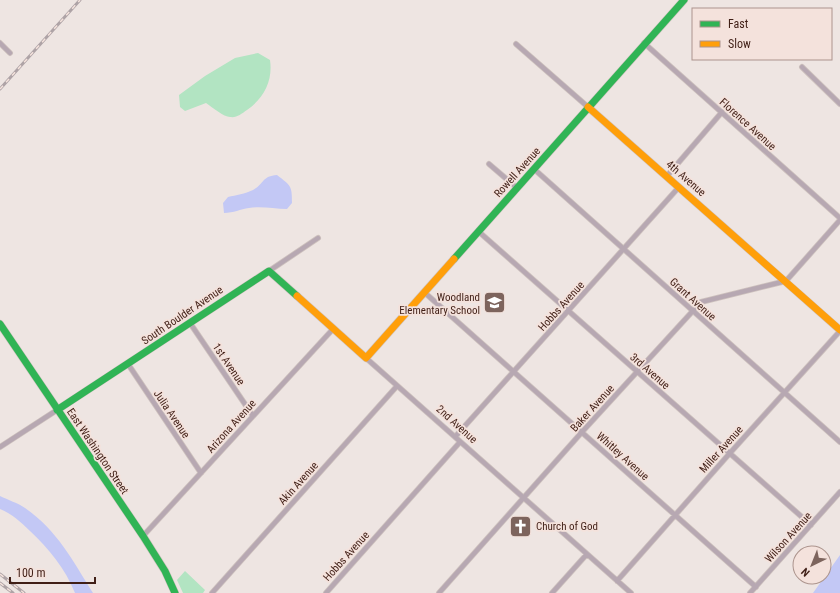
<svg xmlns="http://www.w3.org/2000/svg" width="840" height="593" font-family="'Roboto Condensed',sans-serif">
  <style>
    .green { fill: #b2e4c2 }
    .water { fill: #c3c8f5 }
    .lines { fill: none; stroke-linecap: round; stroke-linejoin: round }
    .street-casing { stroke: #cec2be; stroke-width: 6 }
    .fast-casing { stroke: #cec2be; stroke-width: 8 }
    .slow-casing { stroke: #cec2be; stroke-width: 8 }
    .street { stroke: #b7a8b2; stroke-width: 4.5 }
    .fast { stroke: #30b455; stroke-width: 7 }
    .slow { stroke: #ff9f0a; stroke-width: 7 }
    .rail-casing { stroke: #aea3a6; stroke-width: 3 }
    .rail { stroke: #f4e2dc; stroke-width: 1.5; stroke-dasharray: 4.5; stroke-linecap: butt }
    .labels { text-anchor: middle; stroke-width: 3.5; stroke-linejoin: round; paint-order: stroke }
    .street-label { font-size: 11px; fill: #401f16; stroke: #f4e2dc }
    .poi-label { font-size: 11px; fill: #401f16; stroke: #f4e2dc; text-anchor: end }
  </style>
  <rect width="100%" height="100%" fill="#eee5e2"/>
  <path class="green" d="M258 53 270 60C273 81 264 98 247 110 241 114 237 118 230 117 224 117 212 107 206 103L185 111 180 107 179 95 205 76 235 58Z
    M185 571 205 590 203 593H183L177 580Z"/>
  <path class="water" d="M277 175C291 186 292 185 292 203L287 209C274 209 262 206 249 208 240 209 234 213 224 213L223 203 228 197C236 195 245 194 253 190 264 184 262 176 277 175Z
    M0 496C8 500 18 503 25 508 57 530 73 561 93 593H75C65 568 49 549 30 531 21 522 12 514 0 509Z
    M840 555V593H813Z"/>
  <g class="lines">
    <defs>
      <path id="street" d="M0 43 10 53
        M644 43 840 218
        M516 44 588 107
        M802 67 840 104
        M489 164 517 188
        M534 169 840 442
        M667 176 722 112
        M478 231 811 525
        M269 271 318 238
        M424 292 756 587
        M190 323 253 416
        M366 358 631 593
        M128 364 201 473
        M455 437 679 187
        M0 447 57 410
        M143 536 333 329
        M617 581 730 453 840 331
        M212 593 397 386
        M326 593 460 442
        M439 593 582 432 701 302 786 281 840 220
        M552 593 587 554
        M750 593 840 492"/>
      <path id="fast" d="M454 259 684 0
        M0 324 143 536 165 571 175 593
        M57 410 269 271 297 296"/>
      <path id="slow" d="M588 107 840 330
        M297 296 366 358 454 259"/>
    </defs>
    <use href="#street" class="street-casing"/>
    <use href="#fast" class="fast-casing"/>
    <use href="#slow" class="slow-casing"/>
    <use href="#street" class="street"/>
    <use href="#fast" class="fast"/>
    <use href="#slow" class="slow"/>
    <defs>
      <path id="rail" d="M0 89 80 0
        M0 574 24 593
        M0 583 13 593"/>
    </defs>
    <use href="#rail" class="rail-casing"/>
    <use href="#rail" class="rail"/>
  </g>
  <defs>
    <symbol id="school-square" viewBox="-11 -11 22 22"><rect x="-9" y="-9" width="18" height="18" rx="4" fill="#7d645d" stroke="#f4e2dc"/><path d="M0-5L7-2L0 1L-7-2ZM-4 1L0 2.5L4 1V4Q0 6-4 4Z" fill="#fff"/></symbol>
    <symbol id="church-square" viewBox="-11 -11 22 22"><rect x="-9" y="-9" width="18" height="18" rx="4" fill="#7d645d" stroke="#f4e2dc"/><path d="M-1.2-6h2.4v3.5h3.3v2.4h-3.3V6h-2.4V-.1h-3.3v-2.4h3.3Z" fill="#fff"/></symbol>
  </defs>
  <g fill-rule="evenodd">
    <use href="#school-square" x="482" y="290" width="25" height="25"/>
    <use href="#church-square" x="508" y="514" width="25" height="25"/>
  </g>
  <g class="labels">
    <g class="street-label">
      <text transform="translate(748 124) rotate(42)" y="4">Florence Avenue</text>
      <text transform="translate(517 172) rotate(-48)" y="4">Rowell Avenue</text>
      <text transform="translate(686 178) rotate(41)" y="4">4th Avenue</text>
      <text transform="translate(693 299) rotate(42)" y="4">Grant Avenue</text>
      <text transform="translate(561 306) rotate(-48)" y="4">Hobbs Avenue</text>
      <text transform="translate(182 315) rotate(-34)" y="4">South Boulder Avenue</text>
      <text transform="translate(229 364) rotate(56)" y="4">1st Avenue</text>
      <text transform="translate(650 371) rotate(41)" y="4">3rd Avenue</text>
      <text transform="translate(592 408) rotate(-48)" y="4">Baker Avenue</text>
      <text transform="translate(172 414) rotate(56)" y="4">Julia Avenue</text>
      <text transform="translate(457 424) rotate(42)" y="4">2nd Avenue</text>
      <text transform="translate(231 426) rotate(-48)" y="4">Arizona Avenue</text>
      <text transform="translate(721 449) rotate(-48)" y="4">Miller Avenue</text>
      <text transform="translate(98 451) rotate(56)" y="4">East Washington Street</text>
      <text transform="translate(623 456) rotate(42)" y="4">Whitley Avenue</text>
      <text transform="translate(298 483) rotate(-48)" y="4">Akin Avenue</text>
      <text transform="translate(788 537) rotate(-48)" y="4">Wilson Avenue</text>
      <text transform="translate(346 556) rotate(-48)" y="4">Hobbs Avenue</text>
    </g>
    <g class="poi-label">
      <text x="480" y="301">Woodland<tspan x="480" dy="13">Elementary School</tspan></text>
      <text x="536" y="530" text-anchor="start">Church of God</text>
    </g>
  </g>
  <rect x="692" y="8" width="140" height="52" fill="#f4e2dc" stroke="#ac948d"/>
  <rect x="700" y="21" width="20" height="6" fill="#30b455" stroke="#ac948d"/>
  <text x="728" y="28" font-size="12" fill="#401f16">Fast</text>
  <rect x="700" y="41" width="20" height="6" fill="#ff9f0a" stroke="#ac948d"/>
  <text x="728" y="48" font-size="12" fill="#401f16">Slow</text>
  <g transform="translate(812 565) rotate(223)"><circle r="19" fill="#f4e2dc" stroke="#ac948d"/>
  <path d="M0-3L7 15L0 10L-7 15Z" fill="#7d645d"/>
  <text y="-6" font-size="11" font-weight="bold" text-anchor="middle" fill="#401f16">N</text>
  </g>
  <path d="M10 577v6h85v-6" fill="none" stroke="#401f16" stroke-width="2"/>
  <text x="16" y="577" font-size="12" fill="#401f16" stroke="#f4e2dc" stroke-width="3" paint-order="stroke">100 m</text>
</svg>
